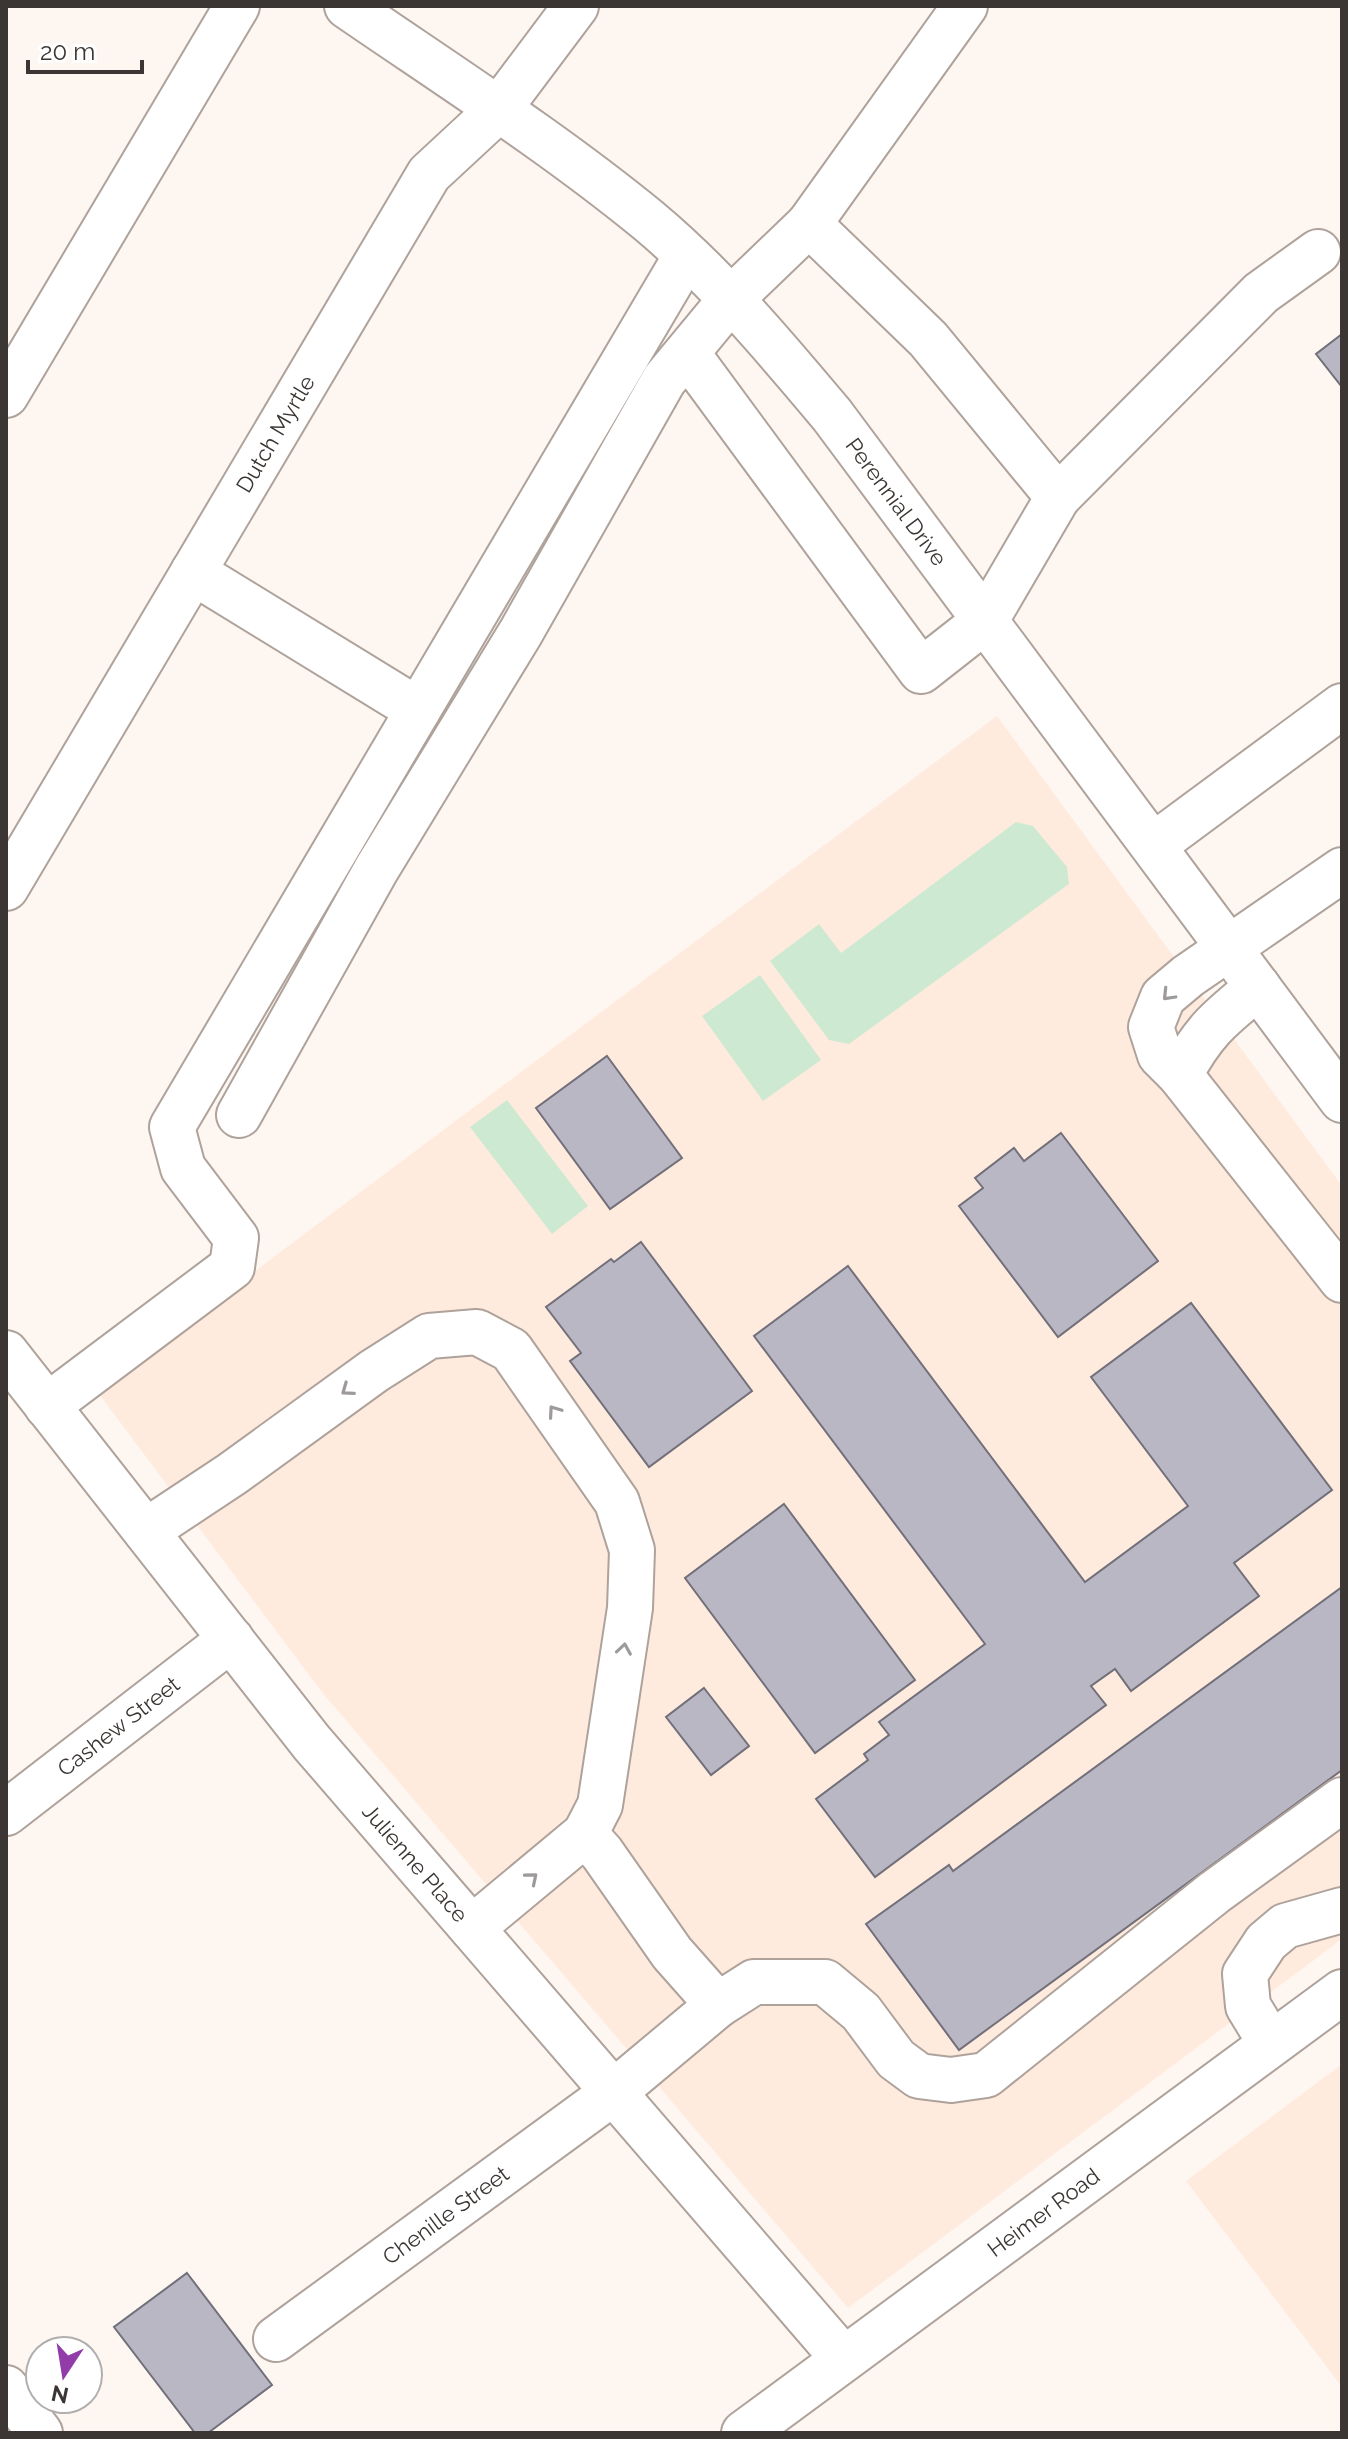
<svg xmlns="http://www.w3.org/2000/svg" width="1348" height="2439" font-family="Raleway,sans-serif">
  <style>
    .built { fill: #ffebde }
    .green { fill: #cde9d2 }
    .building { fill: #b9b7c3; stroke: #716f7a; stroke-width: 2 }
    .lines { fill: none; stroke-linecap: round; stroke-linejoin: round }
    .minor-casing { stroke: #aea29b; stroke-width: 48 }
    .minor { stroke: #fff; stroke-width: 44 }
    .oneway { stroke: #9d9a99 }
    .labels { text-anchor: middle; stroke-width: 6; stroke-linejoin: round; paint-order: stroke }
    .street-label { font-size: 22px; fill: #3b3633; stroke: #fff }
  </style>
  <rect width="100%" height="100%" fill="#fef6f1"/>
  <path class="built" d="M997 716 1342 1186V1939L848 2308 321 1691 96 1390Z
    M1342 2064V2387L1186 2181Z"/>
  <path class="green" d="M1016 822 1033 826 1067 867 1069 884 849 1044 829 1040 770 961 819 924 841 953Z
    M760 975 821 1060 763 1101 702 1016Z
    M507 1100 588 1206 552 1234 470 1127Z"/>
  <path class="building" d="M1342 334V387L1316 354Z
    M607 1056 682 1158 610 1209 536 1108Z
    M1061 1133 1158 1261 1058 1337 959 1206 983 1188 975 1178 1014 1148 1024 1161Z
    M641 1242 752 1391 649 1467 570 1361 581 1353 546 1307 611 1259 614 1262Z
    M848 1266 1085 1582 1188 1506 1091 1377 1191 1303 1332 1490 1234 1563 1259 1596 1131 1691 1115 1669 1091 1686 1106 1705 875 1877 816 1799 868 1760 864 1754 889 1735 879 1722 985 1644 754 1336Z
    M784 1504 915 1680 815 1753 685 1578Z
    M1342 1587V1770L959 2050 866 1924 949 1865 953 1871Z
    M704 1688 749 1746 711 1775 666 1717Z
    M187 2273 272 2385 208 2433H195L114 2327Z"/>
  <g class="lines">
    <defs>
      <g id="minor">
        <path id="s1" d="M347 6C449 76 554 143 649 221 717 278 775 347 832 415L1342 1100"/>
        <path d="M809 224 965 6"/>
        <path d="M6 395 237 6"/>
        <path d="M1058 497 1261 293 1318 252"/>
        <path d="M193 572 418 710"/>
        <path d="M1154 845 1342 706"/>
        <path d="M1342 870 1188 976 1163 997 1151 1027 1160 1055 1180 1075 1342 1280"/>
        <path id="s2" d="M6 888 429 174 498 110 576 6"/>
        <path d="M1180 1075C1204 1030 1220 1018 1258 987"/>
        <path d="M239 1115 376 870 521 632 664 380 731 299 809 224 928 339 1058 497 986 620 921 671 687 353"/>
        <path id="s3" d="M6 1353 312 1743 843 2358"/>
        <path d="M47 1406 232 1267 236 1238 183 1168 172 1127 686 256"/>
        <path d="M146 1531 232 1474 374 1371 429 1336 477 1332 511 1350 617 1502 632 1550 630 1608 600 1805 585 1834 472 1928"/>
        <path id="s4" d="M6 1813 231 1639"/>
        <path d="M718 2005 754 1982H825L861 2012 896 2059 919 2076 951 2080 986 2075 1215 1892 1342 1800"/>
        <path d="M1271 2044 1248 2006 1245 1974 1266 1942 1285 1926 1342 1910"/>
        <path id="s5" d="M276 2339 614 2092 718 2005 672 1953 602 1853 585 1834"/>
        <path d="M6 2388 40 2433"/>
        <path id="s6" d="M744 2433 1342 1992"/>
      </g>
    </defs>
    <use href="#minor" class="minor-casing"/>
    <use href="#minor" class="minor"/>
  </g>
  <defs><path id="oneway-chevron" d="M-2-3.5L2.5 0L-2 3.5" fill="none" stroke-width="1.6" stroke-linecap="round" stroke-linejoin="round" transform="scale(2)"/></defs>
  <g class="oneway">
    <use href="#oneway-chevron" transform="translate(1168 995) rotate(134)"/>
    <use href="#oneway-chevron" transform="translate(347 1390) rotate(144)"/>
    <use href="#oneway-chevron" transform="translate(554 1411) rotate(-125)"/>
    <use href="#oneway-chevron" transform="translate(624 1649) rotate(-81)"/>
    <use href="#oneway-chevron" transform="translate(532 1878) rotate(-40)"/>
  </g>
  <g class="labels">
    <g class="street-label">
      <text dy="8" stroke="none"><textPath href="#s2" startOffset="528">Dutch Myrtle</textPath></text>
      <text dy="8" stroke="none"><textPath href="#s1" startOffset="746">Perennial Drive</textPath></text>
      <text dy="8" stroke="none"><textPath href="#s4" startOffset="142">Cashew Street</textPath></text>
      <text dy="8" stroke="none"><textPath href="#s3" startOffset="654">Julienne Place</textPath></text>
      <text dy="8" stroke="none"><textPath href="#s6" startOffset="372">Heimer Road</textPath></text>
      <text dy="8" stroke="none"><textPath href="#s5" startOffset="210">Chenille Street</textPath></text>
    </g>
  </g>
  <rect width="1348" height="2439" fill="none" stroke="#3b3633" stroke-width="16"/>
  <g transform="translate(64 2375) rotate(192)"><circle r="38" fill="#ffffff" stroke="#b1afad" stroke-width="2"/>
  <path d="M0-6L14 30L0 20L-14 30Z" fill="#923caa"/>
  <text y="-12" font-size="22" font-weight="bold" text-anchor="middle" fill="#3b3633">N</text>
  </g>
  <path d="M28 60v12h114v-12" fill="none" stroke="#3b3633" stroke-width="4"/>
  <text x="40" y="60" font-size="24" fill="#3b3633" stroke="#ffffff" stroke-width="6" paint-order="stroke">20 m</text>
</svg>
